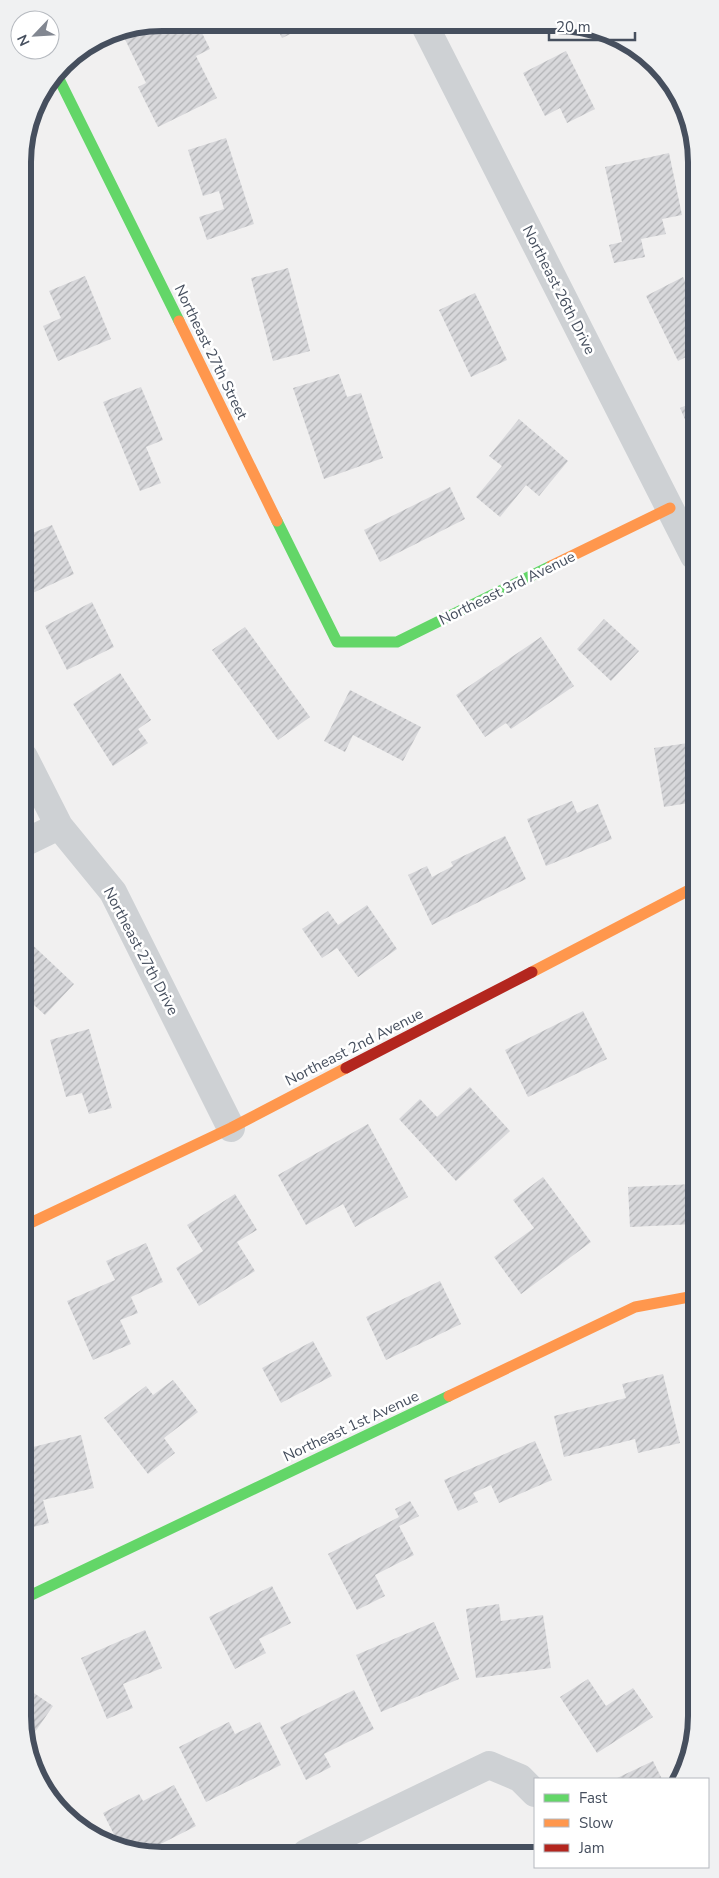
<svg xmlns="http://www.w3.org/2000/svg" width="719" height="1878" font-family="'Nunito Sans',sans-serif">
  <style>
    .building { fill: url(#building-hatch) }
    .lines { fill: none; stroke-linecap: round; stroke-linejoin: round }
    .street { stroke: #ced1d4; stroke-width: 28 }
    .fast { stroke: #63d668; stroke-width: 11 }
    .slow { stroke: #ff974d; stroke-width: 11 }
    .jam { stroke: #b3261e; stroke-width: 11 }
    .labels { text-anchor: middle; stroke-width: 5; stroke-linejoin: round; paint-order: stroke }
    .street-label { font-size: 15px; fill: #464f5e; stroke: #fff }
    .rim { fill: none; stroke: #464f5e; stroke-width: 6 }
  </style>
  <defs>
    <pattern id="building-hatch" width="6" height="6" patternUnits="userSpaceOnUse" patternTransform="scale(1.25)"><rect width="6" height="6" fill="#d8d8db"/><path d="M-1 1l2-2M0 6l6-6M5 7l2-2" fill="none" stroke="#b1b2b5"/></pattern>
  </defs>
  <rect width="100%" height="100%" fill="#f1f0f0"/>
  <path class="building" d="M163 22 185 23 189 32 199 27 210 49 196 56 217 98 158 127 138 87 146 83 121 31Z
    M274 23H313L282 38Z
    M498 25H524L500 32Z
    M566 51 595 109 567 123 560 108 545 116 523 73Z
    M226 138 254 224 207 240 199 217 224 209 219 191 203 196 188 150Z
    M669 153 682 215 662 219 666 234 641 239 645 257 614 263 609 245 622 242 605 167Z
    M23 207 34 233 23 238Z
    M288 268 310 351 273 361 251 278Z
    M85 276 111 339 58 361 43 326 61 318 49 291Z
    M683 277 694 299V353L678 361 646 296Z
    M475 293 507 360 471 377 439 310Z
    M339 374 347 397 361 393 383 458 324 479 293 388Z
    M141 387 163 440 146 447 161 483 140 491 103 402Z
    M694 402V432L691 433 680 408Z
    M519 419 568 461 539 496 526 485 500 517 476 497 502 466 489 456Z
    M450 487 465 519 380 562 364 530Z
    M52 525 74 574 24 597 23 537Z
    M92 602 114 647 67 670 45 626Z
    M604 619 639 651 611 681 577 649Z
    M245 627 310 717 278 740 212 650Z
    M541 637 574 686 511 729 506 723 485 737 456 695Z
    M120 673 151 720 138 729 148 743 113 766 73 704Z
    M350 690 421 727 403 761 353 735 345 752 324 741Z
    M695 742V802L664 807 654 748Z
    M572 801 577 813 598 804 612 839 546 866 527 819Z
    M505 836 526 879 432 925 408 875 427 866 432 877 453 866 451 862Z
    M367 905 397 949 358 977 337 948 322 958 302 929 328 911 338 925Z
    M24 937 74 984 45 1015 24 996Z
    M583 1011 607 1059 528 1097 505 1050Z
    M89 1029 112 1108 89 1114 82 1093 66 1097 50 1040Z
    M470 1087 510 1131 456 1181 399 1119 420 1099 437 1117Z
    M368 1124 408 1197 355 1227 343 1204 306 1225 278 1175Z
    M543 1177 591 1242 521 1294 494 1257 534 1228 513 1200Z
    M695 1184V1224L630 1227 628 1187Z
    M235 1194 257 1230 237 1242 255 1271 199 1306 176 1268 203 1251 187 1225Z
    M146 1243 163 1282 131 1297 138 1313 120 1320 131 1344 93 1360 67 1301 115 1280 106 1261Z
    M440 1281 461 1324 386 1360 366 1317Z
    M313 1341 332 1376 281 1403 262 1368Z
    M663 1374 680 1443 638 1453 635 1439 564 1457 554 1416 626 1398 622 1384Z
    M173 1380 198 1412 164 1438 175 1453 148 1474 104 1418 146 1386 153 1395Z
    M696 1392V1410L687 1402Z
    M81 1435 94 1488 43 1500 49 1523 25 1529V1449Z
    M535 1441 552 1480 499 1503 491 1485 473 1493 478 1502 458 1511 444 1480Z
    M410 1501 419 1516 399 1526 414 1555 375 1575 385 1596 357 1610 328 1554 399 1517 395 1509Z
    M272 1586 291 1623 259 1639 266 1653 235 1669 209 1617Z
    M499 1604 501 1621 543 1615 551 1668 476 1678 466 1609Z
    M434 1622 459 1679 381 1712 356 1655Z
    M145 1630 162 1668 123 1684 133 1708 107 1719 81 1658Z
    M588 1679 606 1706 633 1688 653 1717 597 1753 560 1697Z
    M25 1687 53 1706 26 1745 25 1743Z
    M354 1690 374 1729 324 1754 331 1767 306 1780 280 1727Z
    M229 1722 235 1734 260 1722 281 1765 206 1802 179 1747Z
    M653 1761 662 1779H615Z
    M174 1785 196 1826 143 1853H136L119 1844 103 1813 139 1794 143 1801Z"/>
  <g class="lines">
    <path class="street" d="M424 24 694 556
      M24 757 59 826 113 892 231 1128
      M24 843 59 826
      M306 1853 489 1765 520 1778 535 1793"/>
    <path class="fast" d="M57 75 179 321
      M277 521 337 642H397L551 566
      M25 1598 449 1396"/>
    <path class="slow" d="M179 321 277 521
      M551 566 670 508
      M532 972 695 887
      M24 1226 231 1128 346 1068
      M449 1396 635 1307 689 1297 696 1298"/>
    <path class="jam" d="M346 1068 532 972"/>
  </g>
  <g class="labels">
    <g class="street-label">
      <text transform="translate(559 290) rotate(63)" y="5">Northeast 26th Drive</text>
      <text transform="translate(211 352) rotate(64)" y="5">Northeast 27th Street</text>
      <text transform="translate(507 588) rotate(-26)" y="5">Northeast 3rd Avenue</text>
      <text transform="translate(141 951) rotate(62)" y="5">Northeast 27th Drive</text>
      <text transform="translate(354 1047) rotate(-27)" y="5">Northeast 2nd Avenue</text>
      <text transform="translate(351 1426) rotate(-25)" y="5">Northeast 1st Avenue</text>
    </g>
  </g>
  <path d="M0 0H719V1878H0ZM162 31H557A131 131 0 0 1 688 162V1716A131 131 0 0 1 557 1847H162A131 131 0 0 1 31 1716V162A131 131 0 0 1 162 31Z" fill="#f0f1f2" fill-rule="evenodd"/>
  <path class="rim" d="M162 31H557A131 131 0 0 1 688 162V1716A131 131 0 0 1 557 1847H162A131 131 0 0 1 31 1716V162A131 131 0 0 1 162 31Z"/>
  <rect x="534" y="1778" width="175" height="90" fill="#ffffff" stroke="#b5b9bf"/>
  <rect x="544" y="1794" width="25" height="8" fill="#63d668" stroke="#b5b9bf"/>
  <text x="579" y="1803" font-size="15" fill="#464f5e">Fast</text>
  <rect x="544" y="1819" width="25" height="8" fill="#ff974d" stroke="#b5b9bf"/>
  <text x="579" y="1828" font-size="15" fill="#464f5e">Slow</text>
  <rect x="544" y="1844" width="25" height="8" fill="#b3261e" stroke="#b5b9bf"/>
  <text x="579" y="1853" font-size="15" fill="#464f5e">Jam</text>
  <g transform="translate(35 35) rotate(245)"><circle r="24" fill="#ffffff" stroke="#b5b9bf"/>
  <path d="M0-4L9 19L0 12L-9 19Z" fill="#828791"/>
  <text y="-8" font-size="14" font-weight="bold" text-anchor="middle" fill="#464f5e">N</text>
  </g>
  <path d="M549 32v8h86v-8" fill="none" stroke="#464f5e" stroke-width="2.5"/>
  <text x="556" y="32" font-size="15" fill="#464f5e" stroke="#ffffff" stroke-width="4" paint-order="stroke">20 m</text>
</svg>
